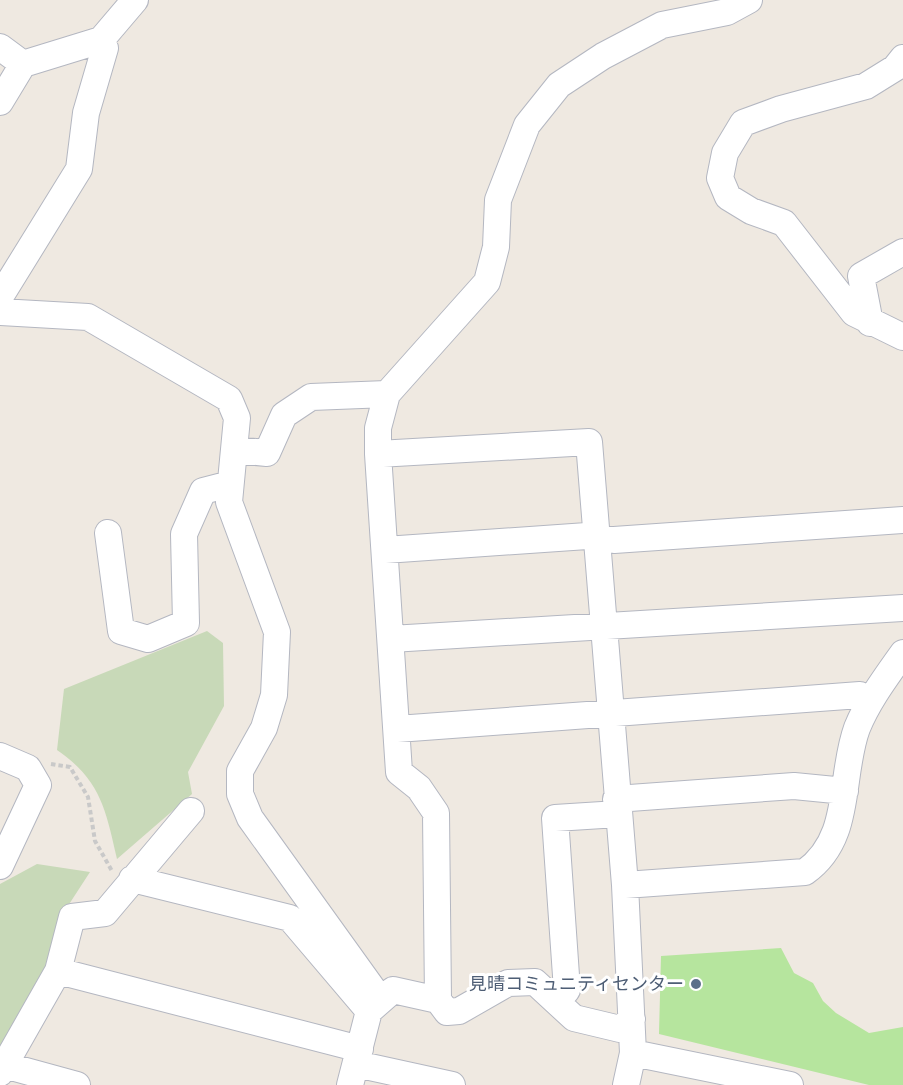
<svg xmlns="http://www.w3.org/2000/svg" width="903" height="1085" font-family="'Fira Sans','Noto Sans JP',sans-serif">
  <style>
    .green { fill: #b6e59e }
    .cemetery { fill: #c8d9b8 }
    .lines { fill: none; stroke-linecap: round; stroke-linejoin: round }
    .street-casing { stroke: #b4b7c1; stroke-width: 28 }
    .path { stroke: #c9c9c9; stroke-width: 4; stroke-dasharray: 4.5 3; stroke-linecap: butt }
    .street { stroke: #fff; stroke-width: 26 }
    .service-dot { fill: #5c6f8a; stroke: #fff; stroke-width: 2 }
    .labels { text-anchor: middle; stroke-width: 6; stroke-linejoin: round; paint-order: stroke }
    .service-label { font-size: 18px; fill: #4e5e75; stroke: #fff; text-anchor: end }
  </style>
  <rect width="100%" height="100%" fill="#efe9e1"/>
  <path class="green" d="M781 948 794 973 813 983 823 1001 836 1013 869 1033 903 1027V1085H869L659 1034 661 956Z"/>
  <path class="cemetery" d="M207 631 223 643 224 706 188 772 192 794 117 859C106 811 101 780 57 750L64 689Z
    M37 864 90 872 64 912 47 971 0 1058V884Z"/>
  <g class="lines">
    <defs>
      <path id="street" d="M0 47 23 64
        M903 58 895 68 866 86 781 109 743 123 725 153 720 178 728 197 751 211 784 223 854 313 903 337
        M0 102 23 64 101 40 135 0
        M0 297 79 169 86 113 105 48 101 40
        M0 312 88 317 229 399 237 418 229 502 277 632 274 695 264 728 240 771V794L250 818 380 999
        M870 323 861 276 903 252
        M387 394 378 428V454L399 772 419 788 436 813 438 1000 447 1012 459 1011 508 983 535 982 574 1018 620 1029 632 1019
        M234 450 267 453 284 415 311 397 387 394 487 282 496 247 498 200 527 125 559 85 603 56 662 25 727 12 749 0
        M378 454 589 442 625 885 633 1053 626 1085
        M108 533 121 631 148 639 186 623 184 534 203 491 230 484
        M385 550 587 536 614 540 903 520
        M391 639 903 608
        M397 729 860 695 870 701
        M0 756 28 768 38 785 0 866
        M616 799 794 786 845 791
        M132 879 290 918 369 1011
        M625 885 805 872C853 838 839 777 857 728 868 701 886 677 903 653
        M58 971 360 1049
        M557 1002 567 990 555 818 618 814
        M633 1053 790 1085
        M356 1064 452 1085
        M4 1065 77 1085
        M0 1073 58 971 72 917 105 913 191 811
        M350 1085 369 1011 393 990 438 1000"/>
    </defs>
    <use href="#street" class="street-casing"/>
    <path class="path" d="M51 764 70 767 88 797 95 841 112 871"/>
    <use href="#street" class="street"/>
  </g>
  <circle class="service-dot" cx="696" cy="984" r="6"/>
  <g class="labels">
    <g class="service-label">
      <text x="684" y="990">見晴コミュニティセンター</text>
    </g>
  </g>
</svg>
